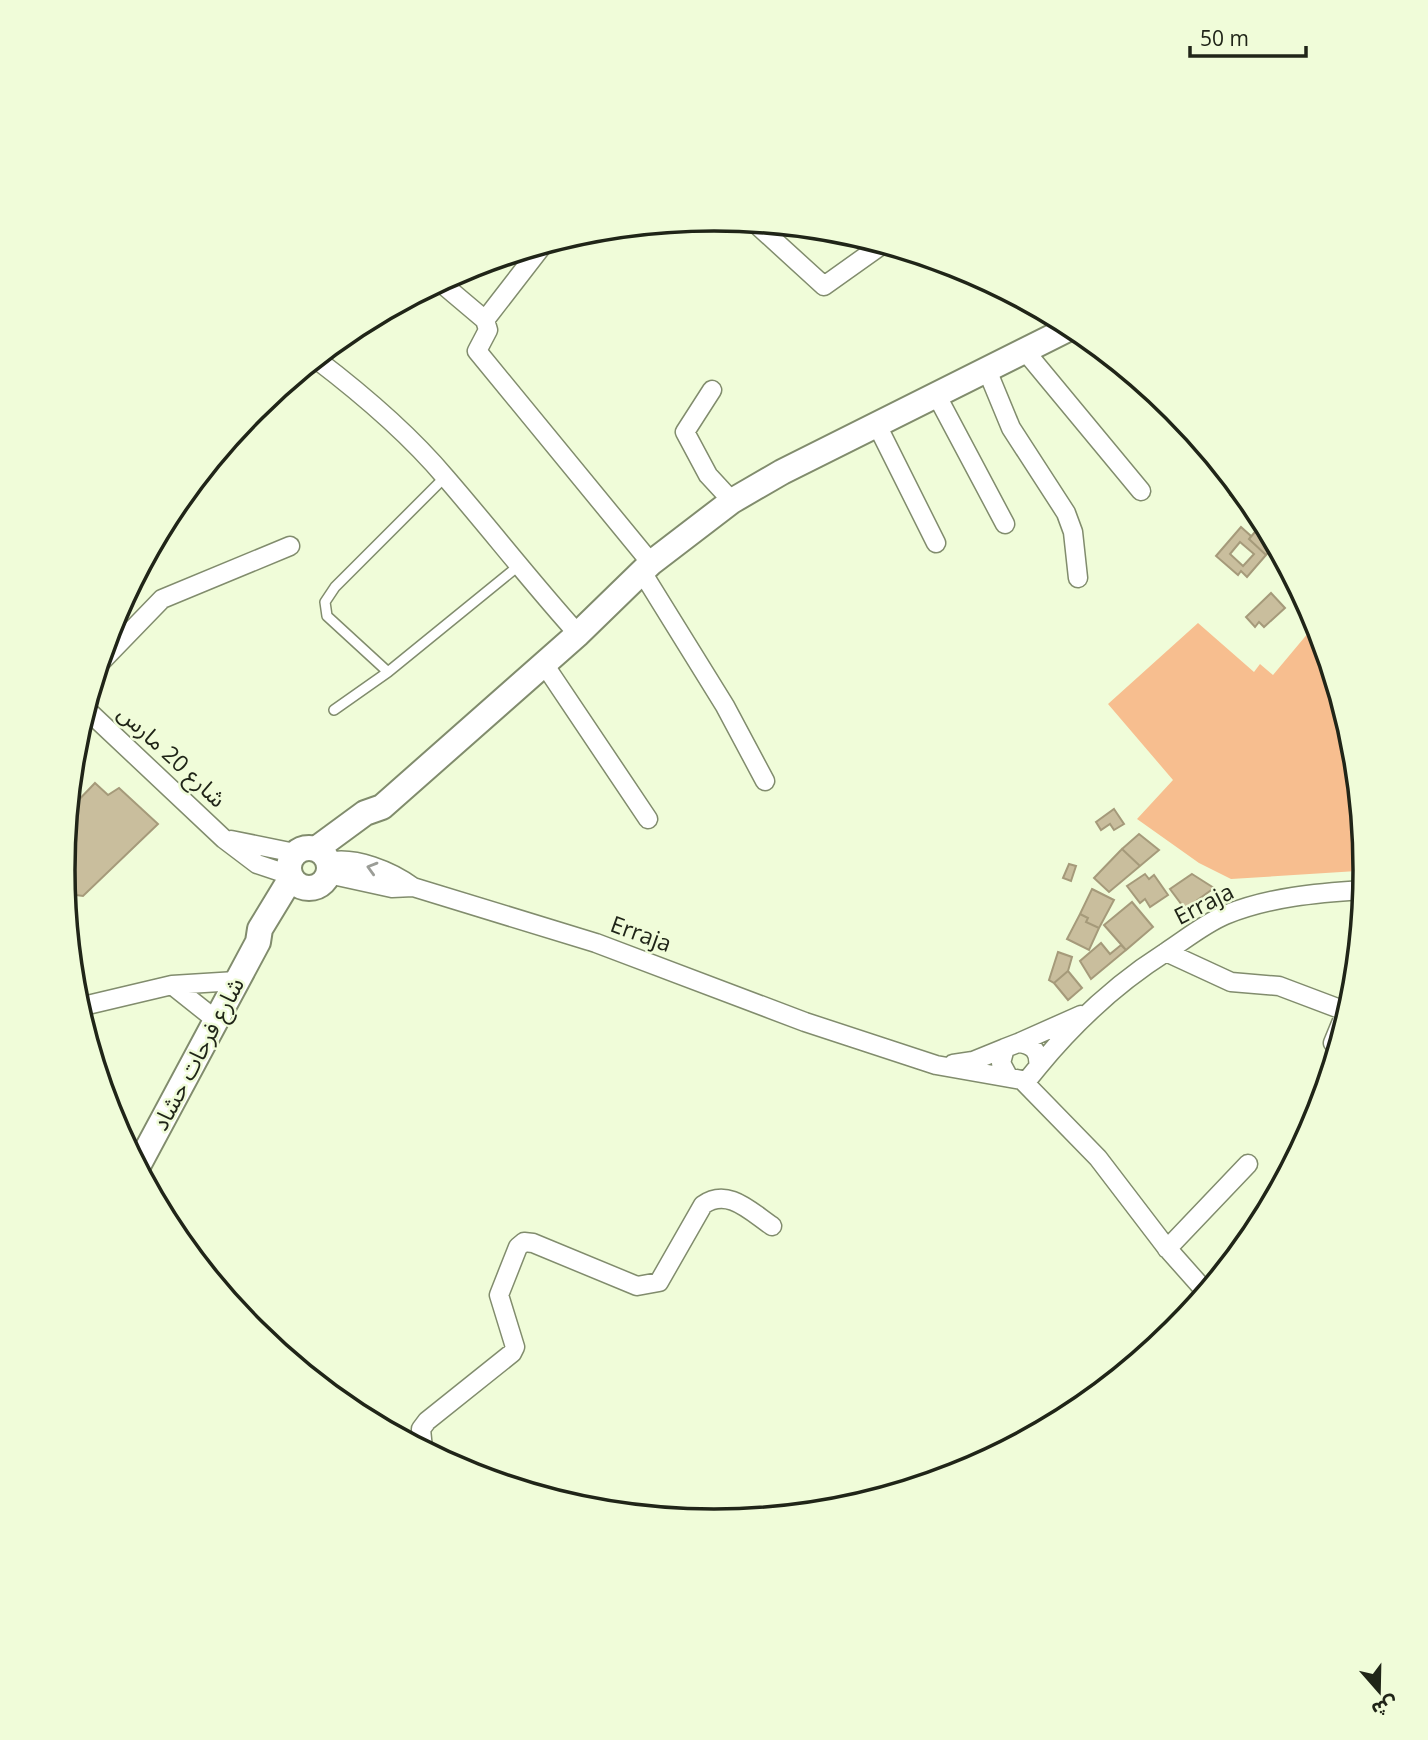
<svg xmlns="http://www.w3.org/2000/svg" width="1428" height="1740" font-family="'Open Sans','Noto Sans Arabic',sans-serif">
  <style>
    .green { fill: #f7be8f }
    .building { fill: #c9be9d; stroke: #a59a7a; stroke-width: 2; fill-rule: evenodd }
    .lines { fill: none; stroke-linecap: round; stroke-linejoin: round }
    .service-casing { stroke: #818c6d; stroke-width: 12 }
    .minor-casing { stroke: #818c6d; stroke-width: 21 }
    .secondary-casing { stroke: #818c6d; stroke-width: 28 }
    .service { stroke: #fff; stroke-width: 9 }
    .minor { stroke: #fff; stroke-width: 18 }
    .secondary { stroke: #fff; stroke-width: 24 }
    .oneway { stroke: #9b9d97 }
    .labels { text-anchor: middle; stroke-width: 5; stroke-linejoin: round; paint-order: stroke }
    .street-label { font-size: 23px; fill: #202518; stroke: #f0fcd9 }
    .rim { fill: none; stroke: #202518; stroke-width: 3.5 }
  </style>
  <rect width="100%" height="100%" fill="#f0fcd9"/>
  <path class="green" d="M1198 623 1254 672 1260 664 1273 675 1314 626 1318 629 1353 743 1364 864 1357 871 1231 879 1199 863 1137 819 1173 780 1108 704Z"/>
  <path class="building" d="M1237 487 1256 509 1260 521 1230 495Z
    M1260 526 1269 533 1275 545 1266 555 1249 539Z
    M1241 527 1251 536 1249 539 1266 555 1247 577 1241 571 1238 575 1216 556ZM1240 542 1254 554 1243 566 1230 554Z
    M1271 593 1285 608 1264 627 1259 622 1255 627 1246 617Z
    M95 783 108 795 119 788 158 824 83 896 76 895 65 893 63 870 69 810Z
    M1114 809 1124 824 1114 830 1110 824 1101 830 1096 822Z
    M1139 834 1159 850 1140 866 1122 849Z
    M1122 849 1140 866 1109 892 1094 878Z
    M1069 864 1076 866 1071 881 1063 878Z
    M1145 874 1149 879 1154 875 1168 895 1150 907 1145 899 1140 903 1127 886Z
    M1192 874 1214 888 1185 909 1170 889Z
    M1092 889 1114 900 1099 928 1086 922 1088 918 1080 914Z
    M1132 902 1153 927 1126 950 1104 925Z
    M1080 914 1088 918 1086 922 1099 928 1089 950 1067 939Z
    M1101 943 1110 954 1121 945 1126 950 1091 979 1080 961Z
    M1058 952 1072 957 1068 971 1054 983 1049 980Z
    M1068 971 1082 988 1068 1000 1054 983Z"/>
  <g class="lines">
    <defs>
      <path id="service" d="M388 672 327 616 325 602 335 587 445 477
        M334 710 388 672 517 567"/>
      <path id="minor" d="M755 223 824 286 883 244
        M543 245 485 320 488 330 477 351 651 563
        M440 282 485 320
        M1025 351 1141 491
        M316 359C362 394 409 434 446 478 491 530 532 583 578 634
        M987 370 1011 428 1066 513 1073 532 1078 578
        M712 390 685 432 708 475 732 501
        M937 396 1005 524
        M877 425 936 543
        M642 572 725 706 765 781
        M100 663 162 599 290 546
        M544 664 648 819
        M86 709 224 839 257 864 290 875
        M231 840 295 853
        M328 862C355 856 391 871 413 887L596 943 805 1022 936 1065 1022 1080 1029 1078 1038 1067C1040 1052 1033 1044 1018 1043L1005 1048 1001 1063 1008 1076
        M328 874 392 888 413 887
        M1166 952 1231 982 1279 986 1340 1009 1344 1016 1333 1043
        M172 985 216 1020
        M79 1007 172 985 236 981
        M1018 1043 1081 1015
        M953 1064 973 1061 1005 1048
        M1038 1067C1075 1022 1117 983 1166 952 1186 939 1204 924 1225 915 1269 897 1317 893 1363 890
        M1022 1080 1098 1158 1166 1247 1206 1292
        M1167 1249 1248 1164
        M423 1449 421 1429 427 1421 512 1353 515 1347 499 1295 518 1247 524 1242 533 1243 637 1286 659 1282 703 1205C728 1187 751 1212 772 1226"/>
      <path id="secondary" d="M289 868a20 20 0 1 1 40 0a20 20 0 1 1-40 0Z
        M316 849 365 813 382 807 578 634 651 563 732 501 782 472 1072 327
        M138 1166 258 942 260 929 291 878"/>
    </defs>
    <use href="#service" class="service-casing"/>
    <use href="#minor" class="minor-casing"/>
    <use href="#secondary" class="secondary-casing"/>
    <use href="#service" class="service"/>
    <use href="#minor" class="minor"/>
    <use href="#secondary" class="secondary"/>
  </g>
  <defs><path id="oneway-chevron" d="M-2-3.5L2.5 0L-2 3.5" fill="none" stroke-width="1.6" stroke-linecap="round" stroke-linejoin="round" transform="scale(1.75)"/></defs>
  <use class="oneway" href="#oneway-chevron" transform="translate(372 868) rotate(-164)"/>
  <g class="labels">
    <g class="street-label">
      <text transform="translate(172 756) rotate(43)" y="8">شارع 20 مارس</text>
      <text transform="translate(1204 904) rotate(-27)" y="8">Erraja</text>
      <text transform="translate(641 934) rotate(20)" y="8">Erraja</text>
      <text transform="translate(198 1054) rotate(-62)" y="8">شارع فرحات حشاد</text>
    </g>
  </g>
  <path d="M0 0H1428V1740H0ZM75 870a639 639 0 1 1 1278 0a639 639 0 1 1-1278 0Z" fill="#f0fcd9" fill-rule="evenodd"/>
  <path class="rim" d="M75 870a639 639 0 1 1 1278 0a639 639 0 1 1-1278 0Z"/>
  <g transform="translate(1379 1691) rotate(160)" stroke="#f0fcd9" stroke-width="5" paint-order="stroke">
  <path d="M0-5L12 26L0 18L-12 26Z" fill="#202518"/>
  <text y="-10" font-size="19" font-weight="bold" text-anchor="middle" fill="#202518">ش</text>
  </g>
  <path d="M1190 46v10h116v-10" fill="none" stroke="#202518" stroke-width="3.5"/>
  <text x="1200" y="46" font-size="21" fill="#202518" stroke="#f0fcd9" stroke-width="5" paint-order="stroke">50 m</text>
</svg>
